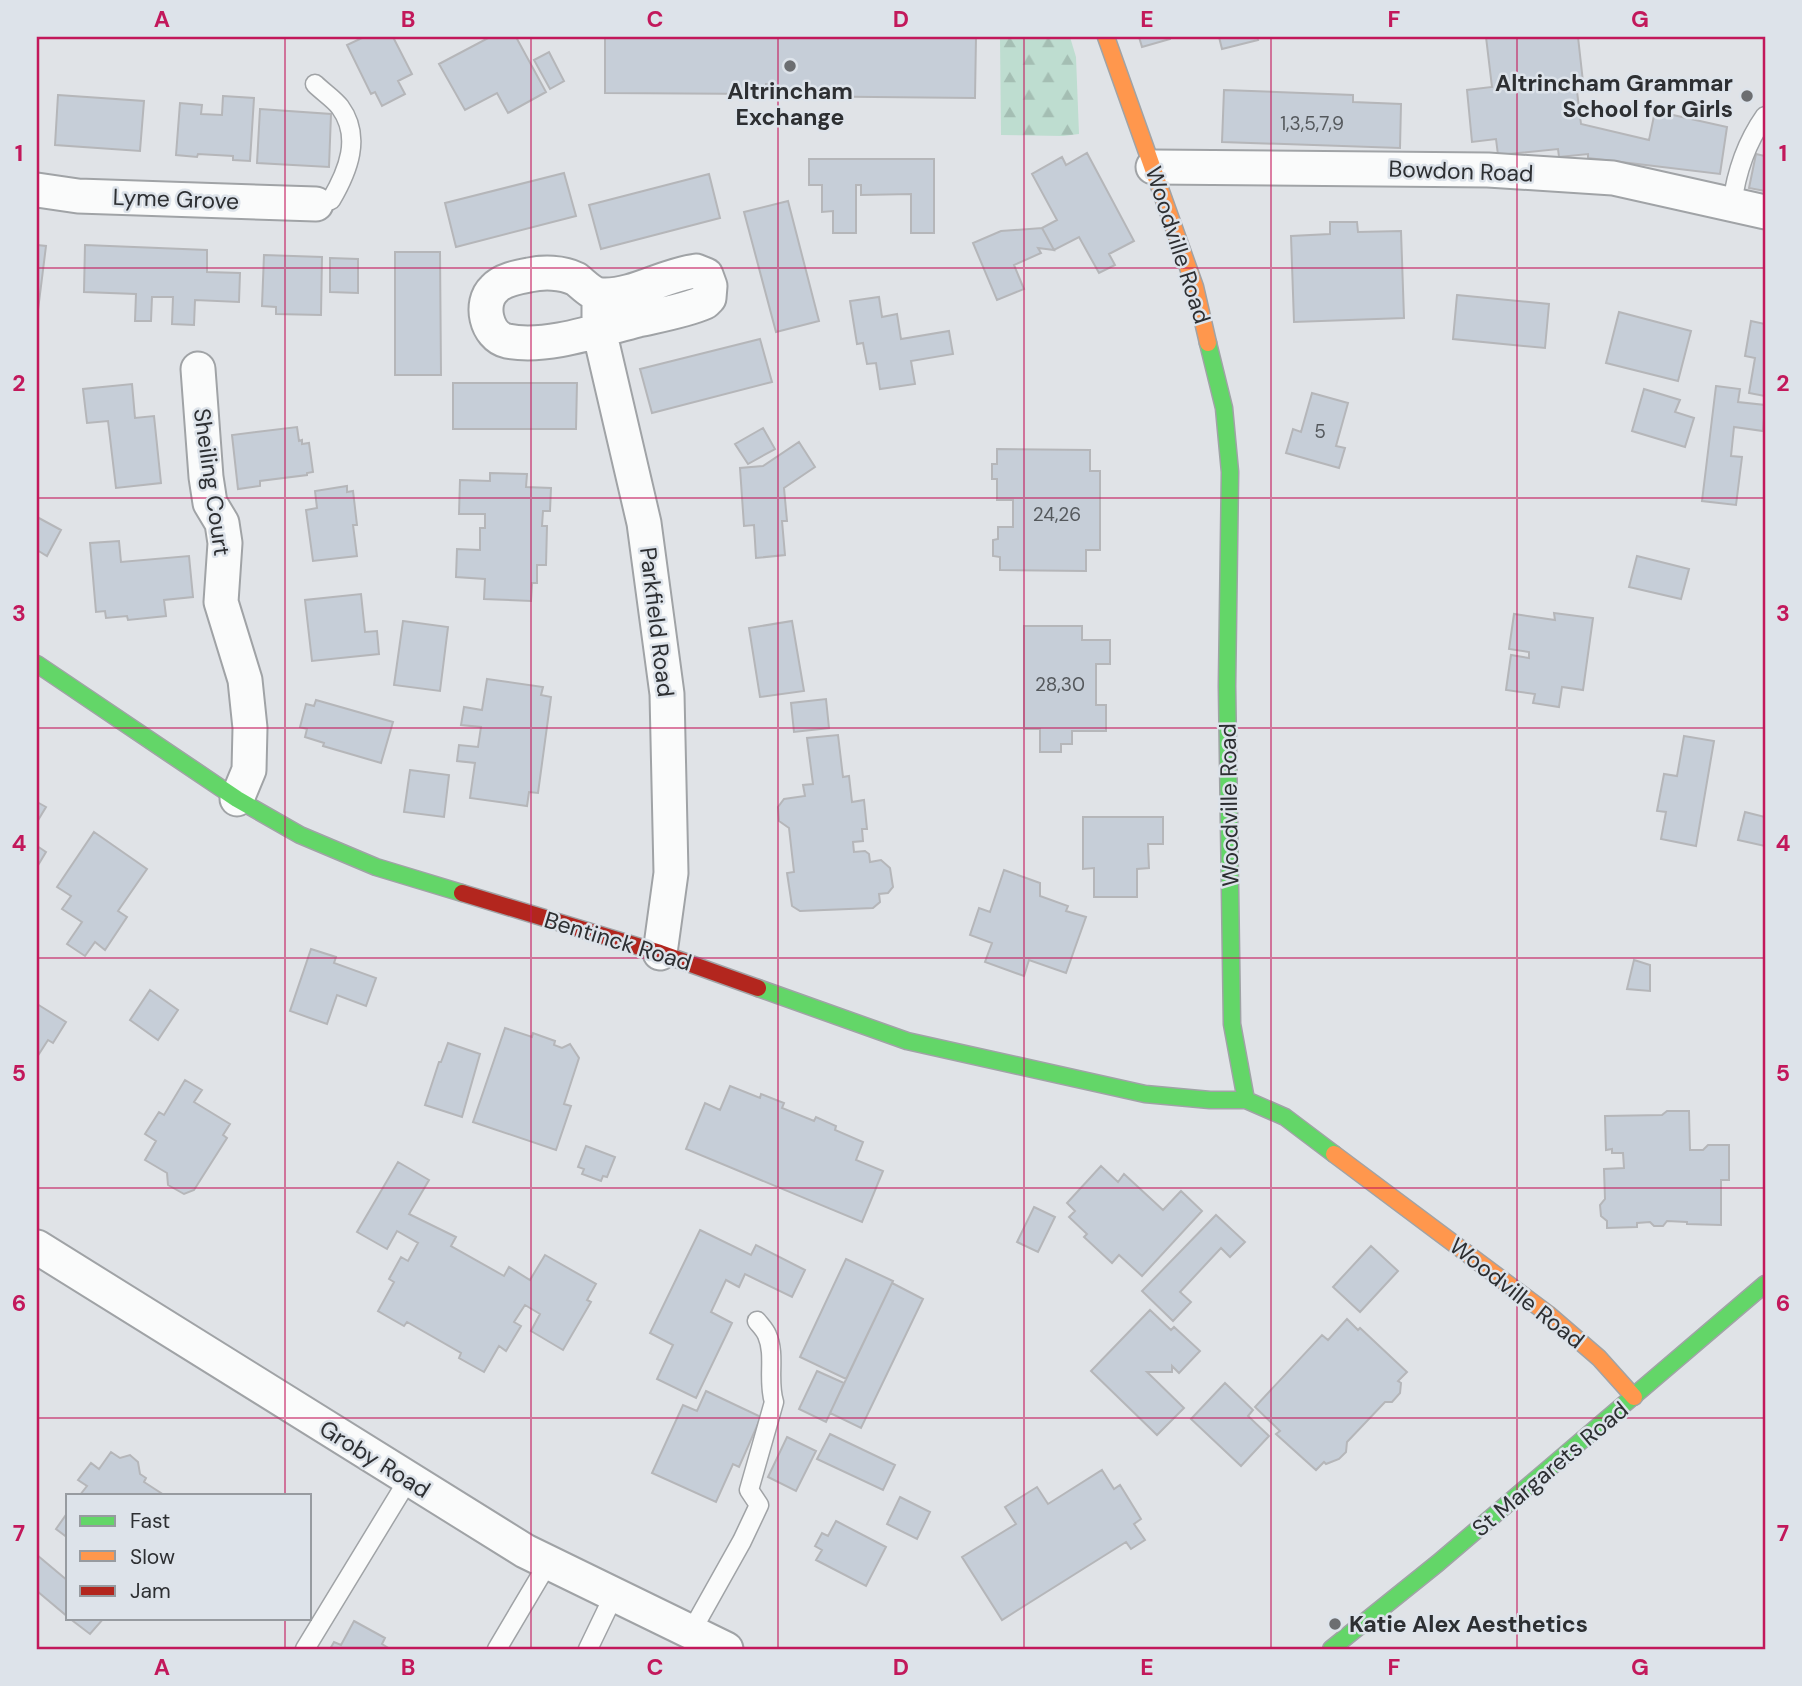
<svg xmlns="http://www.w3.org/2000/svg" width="1802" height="1686" font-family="'DM Sans',sans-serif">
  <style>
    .forest { fill: url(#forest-firs) }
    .building { fill: #c6ced8; stroke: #b5b6b9; stroke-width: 2 }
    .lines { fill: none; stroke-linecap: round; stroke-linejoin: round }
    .lane-casing { stroke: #a0a3a6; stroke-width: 21 }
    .street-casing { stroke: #a0a3a6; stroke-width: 37 }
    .fast-casing { stroke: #a0a3a6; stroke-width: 19 }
    .slow-casing { stroke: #a0a3a6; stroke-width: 19 }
    .jam-casing { stroke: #a0a3a6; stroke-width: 19 }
    .lane { stroke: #fafbfb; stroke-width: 18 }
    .street { stroke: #fafbfb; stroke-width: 33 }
    .fast { stroke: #63d668; stroke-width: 16 }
    .slow { stroke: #ff974d; stroke-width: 16 }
    .jam { stroke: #b3261e; stroke-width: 16 }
    .grid { fill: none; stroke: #c2185b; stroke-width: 2; stroke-opacity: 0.55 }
    .poi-dot { fill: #6c6e71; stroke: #dde3ea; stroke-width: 2.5 }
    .labels { text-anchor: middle; stroke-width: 5; stroke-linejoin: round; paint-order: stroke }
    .number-label { font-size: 19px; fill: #54585c }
    .poi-label { font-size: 23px; font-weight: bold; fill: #2d2f32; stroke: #dde3ea; text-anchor: end }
    .street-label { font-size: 23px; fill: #2d2f32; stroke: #dde3ea }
    .neatline { fill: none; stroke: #c2185b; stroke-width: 2.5 }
    .grid-label { font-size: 23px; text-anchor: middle; font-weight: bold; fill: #c2185b }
  </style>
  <defs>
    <pattern id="forest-firs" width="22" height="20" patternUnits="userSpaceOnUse" patternTransform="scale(1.75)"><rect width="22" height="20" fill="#beddd0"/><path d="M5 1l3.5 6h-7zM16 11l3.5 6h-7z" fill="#a4beb3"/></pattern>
  </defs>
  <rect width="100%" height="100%" fill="#e0e3e7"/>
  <path class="forest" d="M1000 37H1070L1076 57 1079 134 1063 136 1001 135Z"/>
  <path class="building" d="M364 37H393L412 74 398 81 405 94 382 106 375 92 371 94 347 45Z
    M490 37H516L546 92 508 113 497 93 465 110 439 64Z
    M605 37H976L975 98 774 96V85L766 84 765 94 605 93Z
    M1139 37H1170V39L1142 47Z
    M1219 37H1257L1258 40 1222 49Z
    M1486 37H1578L1583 82 1576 83 1581 124 1649 140 1655 111 1727 127 1720 174 1588 158V154L1559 157 1558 149 1498 155 1496 139 1472 142 1467 90 1492 87Z
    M549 52 564 81 550 89 534 60Z
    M1224 90 1353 95V102L1401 104 1400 148 1222 142Z
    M58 95 144 101 140 151 55 145Z
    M223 96 254 98 250 161 233 160V156L198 154 197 157 176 155 180 103 202 105 201 114 222 115Z
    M260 109 331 114 329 167 257 163Z
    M1087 153 1134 241 1109 254 1115 265 1099 273 1079 237 1054 250 1042 228 1057 220 1032 174 1062 157 1066 165Z
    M1756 154 1765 156V191L1749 188Z
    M809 159H934V233H911V194L861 195V185H856V233H833V211L822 212V185H809Z
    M564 173 576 216 456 247 445 203Z
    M709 174 720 218 601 249 589 205Z
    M788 201 819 321 776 332 744 212Z
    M1330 222H1357L1358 232 1401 231 1404 318 1294 322 1291 236 1330 234Z
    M1042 228 1054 250 1038 248 1041 253 1014 265 1024 289 997 300 973 243 1001 231Z
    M37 245 46 246 37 318Z
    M85 245 207 250V272L240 273 239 302 195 300 194 325 172 324 173 297H152L151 321H135L136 294 84 292Z
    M395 252H440L441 375H395Z
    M264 255 322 257 321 315 276 314V307L262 306Z
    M330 258 358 259V293L330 292Z
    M1457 295 1549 304 1545 348 1453 339Z
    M879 297 882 317 897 314 901 339 949 331 953 354 911 361 915 384 880 389 876 363 867 364 863 343 857 344 850 301Z
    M1619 312 1691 331 1678 381 1606 363Z
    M1751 321 1765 324V396L1749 393 1755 358 1745 356Z
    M760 339 772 382 652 413 640 369Z
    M453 383H577L576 429H453Z
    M132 384 135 418 154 416 161 483 116 488 108 421 87 423 83 389Z
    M1716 386 1740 389 1738 402 1765 405 1763 431 1734 427 1731 456 1742 457 1736 505 1702 501Z
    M1644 389 1680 400 1675 412 1694 418 1685 447 1632 431Z
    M1312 393 1348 403 1336 446 1345 448 1339 468 1286 453 1293 429 1301 432Z
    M297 427 299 441 302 440V444L309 443 313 472 307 473V475L260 481V486L238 489 232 435Z
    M763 428 775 449 748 464 735 444Z
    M799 442 815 467 784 488 787 521H782L785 555 756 558 754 525 744 526 740 468 763 466Z
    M997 449 1090 450V471H1100V550H1086V571L1000 570V557L993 556V540L998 539V527H1013V500H997V479H992V464H997Z
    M490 473 527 474 526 487 551 488 550 511H543L542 526H547L546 565H537V583H532L531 601 484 599 485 579 456 577 457 549 480 550V528H485V514H459L460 480 490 481Z
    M347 486V492L353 491 357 525H353L357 556 313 561 306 510 317 508 315 491Z
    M37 517 61 530 47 556 37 550Z
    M119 541 121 562 189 556 193 597 164 600 166 616 128 620 127 616 106 618 105 611 96 612 90 543Z
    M1637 556 1689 569 1681 599 1629 587Z
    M361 594 365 632 377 631 379 654 312 661 305 600Z
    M1554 613 1593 618 1583 690 1562 687 1559 707 1533 703 1535 694 1506 690 1511 655 1529 658V652L1509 649 1514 614 1555 620Z
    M403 621 448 627 440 691 394 685Z
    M792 621 804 691 760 697 749 628Z
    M1024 626H1082V640H1110V664H1096V705H1106V731H1072V744H1061V752H1040V729H1024Z
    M487 679 543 687 541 695 551 697 538 793 529 792 527 806 470 798 475 763 457 761 459 745 478 747 481 727 461 725 464 707 482 710Z
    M826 699 829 728 794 732 791 703Z
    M316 700 393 722 381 763 323 746 324 743 305 737 307 729 300 727 306 704 314 706Z
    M838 735 843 777 849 776 852 802 864 800 867 829H862L863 841 853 842 854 852 865 851 869 854 870 862 881 860 890 868 893 887 888 893 879 894 880 902 873 908 800 911 792 906 787 873 794 872 789 828 779 821 778 807 784 799 805 796 803 785 813 784 807 738Z
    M1684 736 1714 741 1696 846 1661 839 1666 812 1657 811 1664 774 1677 776Z
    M410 770 449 775 444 817 404 812Z
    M37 802 46 807 37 822Z
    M1745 812 1765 817V846L1738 840Z
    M1083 817H1163V844H1148L1149 868 1137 869V897H1094V868L1083 869Z
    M94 832 147 869 118 911 127 917 105 950 95 942 85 956 67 944 82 922 62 909 71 896 57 887Z
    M37 846 46 852 37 867Z
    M1004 870 1040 883V896L1068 906 1066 911 1086 917 1066 973 1029 960 1024 976 985 962 992 943 970 935 979 908 990 912Z
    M311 949 336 957 334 963 376 978 366 1006 337 995 327 1024 290 1011Z
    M1634 960 1650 965V991L1627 989Z
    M150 990 178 1010 158 1040 130 1020Z
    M37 1004 66 1022 53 1043 48 1040 37 1057Z
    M505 1028 532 1037 533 1033 555 1041 554 1045 562 1048 570 1044 579 1058 564 1104 571 1106 556 1150 473 1122Z
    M448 1043 480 1054 462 1117 425 1105 439 1062H441Z
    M185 1080 202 1090 194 1102 230 1124 223 1135 227 1138 194 1190 184 1194 168 1185 167 1173 145 1160 156 1141 145 1134 159 1112 164 1115Z
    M730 1086 760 1098 761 1094 784 1103 782 1108 814 1121 816 1117 836 1126 835 1130 863 1142 856 1160 883 1171 862 1222 686 1149 705 1103 720 1110Z
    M1667 1111H1689L1690 1150H1703L1708 1145H1729V1180H1721V1225L1687 1224V1222L1667 1221 1663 1226H1654L1650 1222 1637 1223V1227L1607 1228V1221L1601 1216 1600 1205 1605 1199 1604 1169 1624 1168 1623 1153H1612V1149L1606 1150 1605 1116 1662 1115Z
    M586 1146 615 1157 607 1177 603 1176 601 1181 582 1174 584 1169 578 1167Z
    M398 1162 429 1180 409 1214 456 1237 451 1246 504 1276 509 1267 530 1280 545 1255 596 1284 587 1300 591 1302 563 1350 531 1331 540 1314 525 1305 514 1322 521 1326 506 1351 499 1346 484 1372 459 1358 461 1353 407 1322 404 1326 378 1311 394 1282 389 1279 401 1257 408 1261 418 1243 397 1231 387 1249 357 1232Z
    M1101 1166 1118 1182 1124 1174 1163 1210 1181 1191 1202 1211 1142 1276 1119 1255 1112 1263 1084 1237 1087 1234 1069 1217 1075 1211 1067 1203Z
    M1034 1207 1055 1217 1038 1252 1017 1242Z
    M1216 1215 1245 1242 1230 1257 1221 1248 1180 1292 1191 1302 1173 1321 1142 1291Z
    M700 1230 751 1255 756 1245 805 1270 792 1297 745 1274 739 1287 726 1280 711 1312 732 1323 696 1398 657 1379 673 1345 650 1333Z
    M1371 1246 1398 1271 1360 1312 1333 1287Z
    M846 1259 893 1281 846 1379 800 1357Z
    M892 1283 923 1299 861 1428 830 1413Z
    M1150 1310 1171 1330 1174 1327 1200 1351 1179 1373 1172 1366V1372H1147L1184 1408 1157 1435 1091 1371Z
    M1347 1319 1358 1330 1360 1328 1407 1372 1398 1381 1401 1383 1400 1393 1392 1402H1385L1347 1442 1346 1452 1339 1459 1326 1464 1324 1462 1316 1470 1276 1434 1280 1431 1255 1407 1322 1335 1328 1340Z
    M817 1371 844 1383 826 1422 799 1409Z
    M1225 1383 1253 1410 1248 1416 1269 1436 1241 1466 1191 1419Z
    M706 1391 761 1417 739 1467 733 1464 716 1502 652 1473 683 1405 697 1411Z
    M830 1434 895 1465 883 1490 817 1459Z
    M787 1437 816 1451 796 1491 768 1477Z
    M111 1452 120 1458 130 1455 138 1462 140 1474 146 1478 144 1482 164 1495H80L87 1486 78 1480 91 1463 99 1469Z
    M1102 1470 1114 1489 1120 1485 1141 1519 1134 1524 1145 1540 1131 1549 1126 1542 1002 1620 962 1557 1016 1524 1005 1507 1037 1487 1048 1504Z
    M900 1497 930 1512 917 1539 887 1524Z
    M68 1512V1538L56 1529Z
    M836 1521 886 1547 866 1586 816 1560 822 1550 815 1546 822 1533 828 1536Z
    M37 1555 68 1581V1617L37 1591Z
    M69 1618H104L90 1634Z
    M354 1621 385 1638 382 1644 390 1649H330L334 1642 341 1645Z"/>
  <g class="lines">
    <defs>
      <path id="lane" d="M315 84C323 92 334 99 340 107 362 137 348 171 331 200L316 204
        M1732 205C1736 173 1746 143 1765 116
        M691 1632 742 1541 759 1505 749 1490 774 1402C767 1380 776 1355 767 1335 765 1330 760 1325 757 1321
        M305 1649 408 1480
        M497 1649 548 1563
        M588 1649 614 1595"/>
      <path id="street" d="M1153 167 1488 170 1613 178 1765 212
        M37 190 78 196 316 204
        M696 271 706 275 710 286 709 298 705 302C684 311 660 315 638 320 599 330 547 349 507 341 486 336 479 303 494 289 502 280 518 277 529 275 543 272 562 272 576 279 584 285 592 295 603 295 634 296 664 275 696 271Z
        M599 295V330L644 523 667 694 671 873 660 953
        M198 369 206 477 210 503 222 523 225 543 221 602 245 680 250 728 249 770 237 799
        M37 1247 525 1551 726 1649"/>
      <path id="fast" d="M1208 343 1224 408 1230 472 1227 686 1232 1024 1246 1100
        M37 664 237 799 300 835 376 867 462 893
        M758 988 907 1041 1145 1094 1210 1100H1246L1285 1117 1334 1154
        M1331 1649 1438 1563 1765 1284"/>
      <path id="slow" d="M1106 37 1195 287 1208 343
        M1334 1154 1548 1314 1599 1358 1634 1397"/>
      <path id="jam" d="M462 893 660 953 758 988"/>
    </defs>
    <use href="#lane" class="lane-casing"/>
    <use href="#street" class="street-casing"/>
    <use href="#fast" class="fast-casing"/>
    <use href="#slow" class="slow-casing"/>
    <use href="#jam" class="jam-casing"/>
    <use href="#lane" class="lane"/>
    <use href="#street" class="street"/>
    <use href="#fast" class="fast"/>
    <use href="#slow" class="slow"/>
    <use href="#jam" class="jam"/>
  </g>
  <path class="grid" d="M285 37V1495M531 37V1649M778 37V1649M1024 37V1649M1271 37V1649M1517 37V1649M37 268H1765M37 498H1765M37 728H1765M37 958H1765M37 1188H1765M37 1418H1765M285 1618V1649"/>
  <g class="poi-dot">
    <circle cx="790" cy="66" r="7"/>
    <circle cx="1747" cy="96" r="7"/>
    <circle cx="1335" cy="1624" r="7"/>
  </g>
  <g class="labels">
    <g class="number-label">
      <text x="1312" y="130">1,3,5,7,9</text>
      <text x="1320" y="438">5</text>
      <text x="1057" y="521">24,26</text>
      <text x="1060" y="691">28,30</text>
    </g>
    <g class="poi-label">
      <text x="1733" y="91">Altrincham Grammar<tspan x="1733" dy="26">School for Girls</tspan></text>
      <text x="790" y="99" text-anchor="middle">Altrincham<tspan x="790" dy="26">Exchange</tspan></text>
      <text x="1349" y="1632" text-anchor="start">Katie Alex Aesthetics</text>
    </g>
    <g class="street-label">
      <text transform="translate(1461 171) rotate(2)" y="8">Bowdon Road</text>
      <text transform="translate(176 199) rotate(2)" y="8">Lyme Grove</text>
      <text transform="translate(1178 245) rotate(72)" y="8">Woodville Road</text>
      <text transform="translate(212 482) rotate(82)" y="8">Sheiling Court</text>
      <text transform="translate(657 622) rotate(83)" y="8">Parkfield Road</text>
      <text transform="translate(1229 805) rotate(-91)" y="8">Woodville Road</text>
      <text transform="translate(618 941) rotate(17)" y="8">Bentinck Road</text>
      <text transform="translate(1517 1293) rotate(38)" y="8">Woodville Road</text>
      <text transform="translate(375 1459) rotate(32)" y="8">Groby Road</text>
      <text transform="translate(1550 1469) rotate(-40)" y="8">St Margarets Road</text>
    </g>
  </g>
  <rect width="1802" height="1686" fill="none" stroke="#dde3ea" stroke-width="77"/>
  <rect x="66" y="1494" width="245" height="126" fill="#dde3ea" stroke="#979ba0" stroke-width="2"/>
  <rect x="80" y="1516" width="35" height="10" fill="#63d668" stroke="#979ba0" stroke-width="2"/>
  <text x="130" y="1528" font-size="21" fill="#2d2f32">Fast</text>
  <rect x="80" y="1551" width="35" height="10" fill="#ff974d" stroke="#979ba0" stroke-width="2"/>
  <text x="130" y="1564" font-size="21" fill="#2d2f32">Slow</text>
  <rect x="80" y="1586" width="35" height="10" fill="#b3261e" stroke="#979ba0" stroke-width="2"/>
  <text x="130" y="1598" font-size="21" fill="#2d2f32">Jam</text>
  <rect x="38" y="38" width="1726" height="1610" class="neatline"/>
  <g class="grid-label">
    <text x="162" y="27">A</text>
    <text x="408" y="27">B</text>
    <text x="655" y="27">C</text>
    <text x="901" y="27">D</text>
    <text x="1147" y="27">E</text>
    <text x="1394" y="27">F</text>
    <text x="1640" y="27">G</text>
    <text x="19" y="161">1</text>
    <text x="1783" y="161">1</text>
    <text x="19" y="391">2</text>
    <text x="1783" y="391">2</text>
    <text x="19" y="621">3</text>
    <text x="1783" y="621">3</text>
    <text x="19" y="851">4</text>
    <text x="1783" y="851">4</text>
    <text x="19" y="1081">5</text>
    <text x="1783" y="1081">5</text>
    <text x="19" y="1311">6</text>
    <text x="1783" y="1311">6</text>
    <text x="19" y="1541">7</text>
    <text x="1783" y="1541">7</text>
    <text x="162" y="1675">A</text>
    <text x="408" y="1675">B</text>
    <text x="655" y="1675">C</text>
    <text x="901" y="1675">D</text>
    <text x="1147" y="1675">E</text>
    <text x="1394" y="1675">F</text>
    <text x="1640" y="1675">G</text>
  </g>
</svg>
